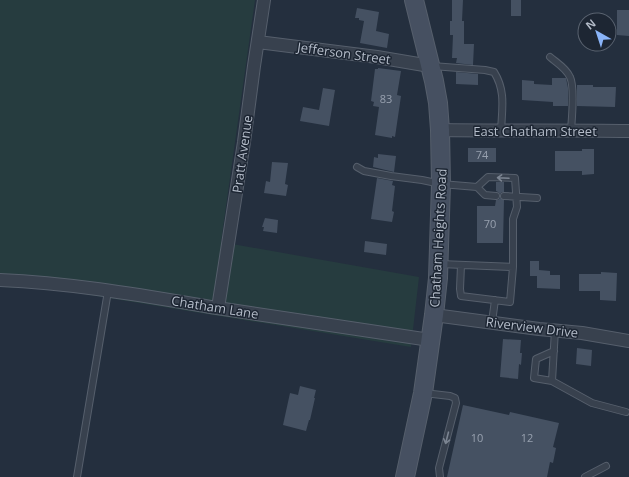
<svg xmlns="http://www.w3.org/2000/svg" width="629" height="477" font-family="'Open Sans',sans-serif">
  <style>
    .green { fill: #263c3f }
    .building { fill: #455162 }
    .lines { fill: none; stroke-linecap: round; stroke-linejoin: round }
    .service-casing { stroke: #565f6c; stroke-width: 8 }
    .minor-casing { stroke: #565f6c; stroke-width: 14 }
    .secondary-casing { stroke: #565f6c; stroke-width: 20 }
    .service { stroke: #38414e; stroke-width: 6 }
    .minor { stroke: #38414e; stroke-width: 12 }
    .secondary { stroke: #465061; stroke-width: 18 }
    .oneway { stroke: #7c8592 }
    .labels { text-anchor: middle; stroke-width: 3; stroke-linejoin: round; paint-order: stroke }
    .number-label { font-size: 11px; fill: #98a1af }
    .street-label { font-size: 13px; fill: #b4bcc9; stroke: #1d2633 }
  </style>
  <rect width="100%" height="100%" fill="#242f3e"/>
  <path class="green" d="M0 0H255L221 242 419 277 411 347 53 289 0 287Z"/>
  <path class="building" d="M452 0H463L462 21H464V44H474L473 65 456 63 457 58H452L453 35H450V21H452Z
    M511 0H521V16H511Z
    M357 8 379 12 376 31 389 34 387 48 360 43 364 21 359 20V18H355Z
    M617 10H629V36L617 35Z
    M378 68 401 71 397 95 401 96 395 137 392 136V138L375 135 379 107 373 106 374 102 371 101 375 69H378Z
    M456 72 478 74V85L456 84Z
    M552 78H566L568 88V106H553V102L522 100V80L534 81V84L552 85Z
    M577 85H593V87H616L615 107 577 106Z
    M323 88 335 90 329 126 300 121 303 107 319 110Z
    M468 148H496V162H468Z
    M582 149H594V174L582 175V171H555V151H582Z
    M378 154 396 156 394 172 373 167 374 157 378 158Z
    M272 162 288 163 285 184 288 185 286 196 264 193 266 181 270 182Z
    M377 178 393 181 392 185 395 186 392 211 394 212 392 222 371 219Z
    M496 182H504V192H502L500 194 498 192 496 191Z
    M500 198 504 200 503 243H477V206H495L496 200H498Z
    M265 218 278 220 277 233 263 231 264 227H262Z
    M365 241 387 244 386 255 364 252Z
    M530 261H539V270L550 271V275H560V289L537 288V276H530Z
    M601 272 617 273 616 301 600 300V291H579V274H601Z
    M503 339 521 340 520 353H522L521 365 519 364 518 379 500 377Z
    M577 348 592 350 591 366 576 364Z
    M300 386 316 390 314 398H315L310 420H309L306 431 283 425 290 393 298 395Z
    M463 405 509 415 510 412 559 423 553 447 556 448 553 463 550 462 547 477H447Z"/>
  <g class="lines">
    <defs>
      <path id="service" d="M550 57C557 63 566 68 570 77 575 87 572 117 571 130
        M432 66 485 70 494 72C506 91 502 109 501 131
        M357 167 364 171 391 176 422 180 441 184 477 187 485 195 496 196
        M477 187 488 177 515 178 517 207 513 219V267
        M504 196 537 198
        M440 264 513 267 510 302 461 296 460 289 461 265
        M492 322 495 300
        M555 330 552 381 592 403 626 412
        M552 381 534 378 536 359 554 351
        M424 393 450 396 455 398 456 403 439 468 440 477
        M77 477 108 291
        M585 477 606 466"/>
      <path id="minor" d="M258 42 377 57 430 66
        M440 130C503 131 566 130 629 131
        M0 280C73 283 145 296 217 308 288 319 359 329 430 340
        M218 308 244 142 254 66 264 0
        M434 315 539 329 582 333 629 341"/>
      <path id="secondary" d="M405 477 423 393 434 315 438 278 441 184 440 130 438 103 434 81 414 0"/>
    </defs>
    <use href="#service" class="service-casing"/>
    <use href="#minor" class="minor-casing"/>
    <use href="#secondary" class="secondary-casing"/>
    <use href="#service" class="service"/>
    <use href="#minor" class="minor"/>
    <use href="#secondary" class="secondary"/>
  </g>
  <defs><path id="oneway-shaft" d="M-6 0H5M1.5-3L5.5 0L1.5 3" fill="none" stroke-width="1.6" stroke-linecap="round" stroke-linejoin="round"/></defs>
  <g class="oneway">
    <use href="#oneway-shaft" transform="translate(503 178) rotate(-177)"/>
    <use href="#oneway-shaft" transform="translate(447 438) rotate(104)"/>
  </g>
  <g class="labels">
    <g class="number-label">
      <text x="386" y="103">83</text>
      <text x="482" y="159">74</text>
      <text x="490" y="228">70</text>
      <text x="477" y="442">10</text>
      <text x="527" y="442">12</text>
    </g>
    <g class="street-label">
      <text transform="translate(344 53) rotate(8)" y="5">Jefferson Street</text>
      <text x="535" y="136">East Chatham Street</text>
      <text transform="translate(242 154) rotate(-82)" y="5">Pratt Avenue</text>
      <text transform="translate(438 238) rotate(-87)" y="5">Chatham Heights Road</text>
      <text transform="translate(215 307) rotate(9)" y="5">Chatham Lane</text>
      <text transform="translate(532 327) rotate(7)" y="5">Riverview Drive</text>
    </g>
  </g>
  <g transform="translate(597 32) rotate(321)"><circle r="19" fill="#1d2633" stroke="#59626f"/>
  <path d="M0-3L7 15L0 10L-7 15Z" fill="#8ab4f8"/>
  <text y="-6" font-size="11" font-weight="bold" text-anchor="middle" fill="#b4bcc9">N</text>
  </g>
</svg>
